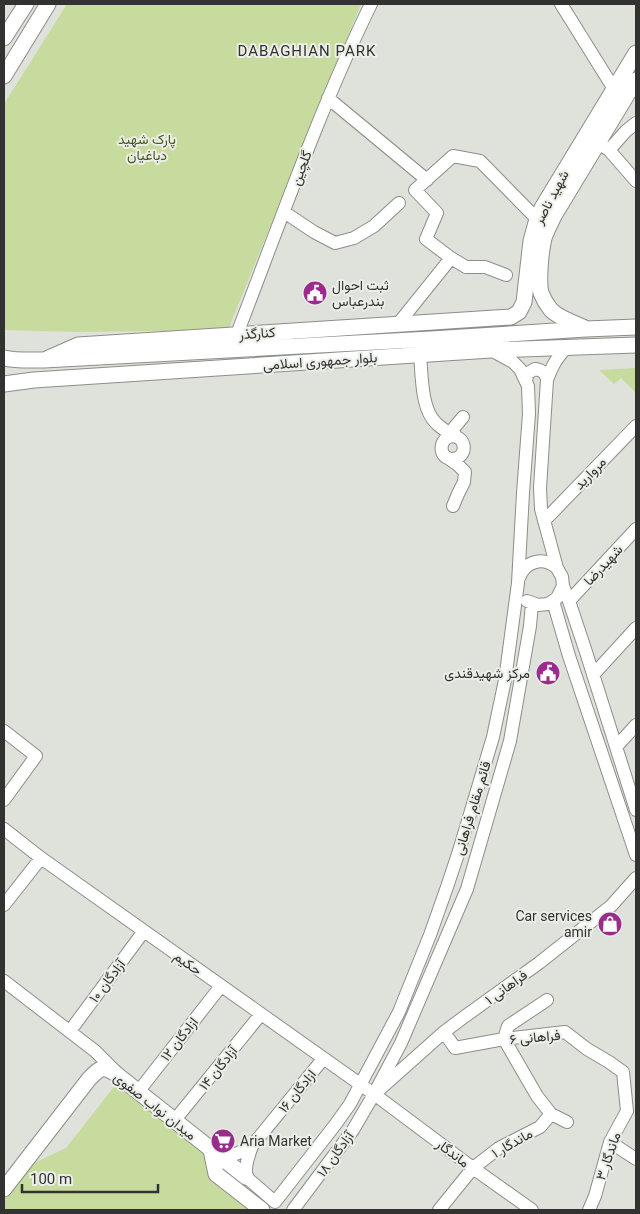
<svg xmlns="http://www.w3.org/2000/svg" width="640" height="1214" font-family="Roboto,Vazirmatn,sans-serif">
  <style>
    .green { fill: #c7db9f }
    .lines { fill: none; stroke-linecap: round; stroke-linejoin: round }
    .minor-casing { stroke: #8c8e88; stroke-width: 14 }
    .major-casing { stroke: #8c8e88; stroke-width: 17 }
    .minor { stroke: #fff; stroke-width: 12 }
    .major { stroke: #fff; stroke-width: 15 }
    .labels { text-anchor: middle; stroke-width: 4; stroke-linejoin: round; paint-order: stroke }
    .park-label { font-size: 14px; fill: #495920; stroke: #eceee8 }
    .street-label { font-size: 14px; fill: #323330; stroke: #eceee8 }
    .poi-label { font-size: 14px; fill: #323330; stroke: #eceee8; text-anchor: start }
    .neighbourhood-label { font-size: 15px; letter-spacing: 1px; fill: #323330; stroke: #eceee8 }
  </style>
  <rect width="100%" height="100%" fill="#dfe1db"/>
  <path class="green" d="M67 4H361L228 330 76 332 4 330V104Z
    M636 368V393L621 378 614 384 599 370Z
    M117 1083 206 1152 251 1210H4V1200L32 1164 66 1148Z"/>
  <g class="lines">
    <defs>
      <path id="minor" d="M561 4 614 89
        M328 98 427 180
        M598 143 609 150 636 181
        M609 150 626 131 636 123
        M284 212 314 232 335 243 354 238 374 226 399 203
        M451 258 466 267H485L506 275
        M398 324 451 258 426 239 437 213 415 190 453 156 480 161 537 219
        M237 334C280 223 319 110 371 4
        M420 355C422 375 421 409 436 423 441 428 447 431 452 436 467 437 468 457 453 459 439 460 437 439 452 436
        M526 380 528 373 535 369C542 370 546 373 547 380
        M455 436 453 429 463 417
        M448 458 458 465 465 472 464 482 458 494 453 506
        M544 521 636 426
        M519 578C525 561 543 556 557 568
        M563 586 569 601 586 652 636 810
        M527 601 538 605 548 604 557 598 563 586 562 577 557 568 541 509 540 488 547 380C552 366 556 359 566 348
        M553 601 569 656 636 855
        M569 601 636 529
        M593 675 636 628
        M4 731 36 756 4 800
        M616 747 636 725
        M4 829 41 858 374 1094 473 1168 532 1210
        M4 905 41 858
        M4 981 95 1051 116 1072
        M70 1031 144 931
        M444 1032 455 1048 504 1039 565 1032 587 1049 609 1062 623 1072 627 1111 610 1142 595 1196 589 1210
        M323 1059 252 1146C248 1157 245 1166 246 1177L275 1202 335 1125 350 1104 399 1012 430 935 447 887 459 851 493 737 505 680 518 583 523 493 529 414 528 386 520 369 513 362 491 350
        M380 1089 444 1032 464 1017 539 963 611 906 636 878
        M138 1092 221 986
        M551 1114 567 1122
        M174 1121 261 1014
        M610 1142 636 1159
        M221 1158C233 1156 242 1152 252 1146
        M293 1210 353 1130 374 1094 401 1043 467 889 510 741 530 626 532 604
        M439 1210 473 1168 499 1148 540 1127 551 1114 537 1096 504 1039 508 1026 547 1000"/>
      <path id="major" d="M4 38 26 4
        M4 76 48 4
        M585 328C574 323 559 318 551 310 547 305 543 298 541 293 538 280 541 251 544 238 547 230 551 222 555 214L636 80
        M4 358C17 361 31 360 44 360L431 339 586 329 636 327
        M44 360 78 345 511 317 519 312 524 302 531 241 537 219 542 208 636 53
        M4 384 34 380 491 350 636 345
        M211 1150 216 1174 262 1210
        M4 1189 89 1079C100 1068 102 1065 116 1074L246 1177"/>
    </defs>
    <use href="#minor" class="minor-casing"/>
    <use href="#major" class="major-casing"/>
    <use href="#minor" class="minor"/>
    <use href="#major" class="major"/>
  </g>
  <defs>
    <symbol id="civic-disc" viewBox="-11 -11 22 22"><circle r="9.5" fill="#992c8c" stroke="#eceee8"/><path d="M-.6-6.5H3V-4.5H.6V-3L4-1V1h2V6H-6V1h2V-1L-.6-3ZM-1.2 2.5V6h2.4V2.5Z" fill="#fff"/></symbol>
    <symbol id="shop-disc" viewBox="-11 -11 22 22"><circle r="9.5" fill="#992c8c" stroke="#eceee8"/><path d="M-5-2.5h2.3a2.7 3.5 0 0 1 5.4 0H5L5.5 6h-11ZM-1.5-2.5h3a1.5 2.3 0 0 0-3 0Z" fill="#fff"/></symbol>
    <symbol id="supermarket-disc" viewBox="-11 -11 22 22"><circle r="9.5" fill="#992c8c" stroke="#eceee8"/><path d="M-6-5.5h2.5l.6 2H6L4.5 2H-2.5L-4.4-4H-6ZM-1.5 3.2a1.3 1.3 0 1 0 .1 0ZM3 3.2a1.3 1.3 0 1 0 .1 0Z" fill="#fff"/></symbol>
  </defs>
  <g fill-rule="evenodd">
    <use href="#civic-disc" x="301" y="279" width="28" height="28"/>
    <use href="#civic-disc" x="534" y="659" width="28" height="28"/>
    <use href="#shop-disc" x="596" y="910" width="28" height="28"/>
    <use href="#supermarket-disc" x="209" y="1127" width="28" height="28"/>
  </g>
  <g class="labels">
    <g class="park-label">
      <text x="147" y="144">پارک شهید<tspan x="147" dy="16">دباغیان</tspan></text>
    </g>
    <g class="street-label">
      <text transform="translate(301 168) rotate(-69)" y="5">گلچین</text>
      <text transform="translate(551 197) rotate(-62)" y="5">شهید ناصر</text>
      <text transform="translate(257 333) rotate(-4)" y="5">کنارگذر</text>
      <text transform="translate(320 361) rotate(-4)" y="5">بلوار جمهوری اسلامی</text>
      <text transform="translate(590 473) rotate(-46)" y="5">مروارید</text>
      <text transform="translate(603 565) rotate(-47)" y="5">شهیدرضا</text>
      <text transform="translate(472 808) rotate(-73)" y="5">قائم مقام فراهانی</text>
      <text transform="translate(188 963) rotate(35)" y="5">حکیم</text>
      <text transform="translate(107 981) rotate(-53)" y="5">آزادگان ۱۰</text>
      <text transform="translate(506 987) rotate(-36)" y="5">فراهانی ۱</text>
      <text transform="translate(535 1037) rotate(-5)" y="5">فراهانی ۶</text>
      <text transform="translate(179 1039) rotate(-52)" y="5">ازادگان ۱۲</text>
      <text transform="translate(218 1068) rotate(-51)" y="5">آزادگان ۱۴</text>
      <text transform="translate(297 1091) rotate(-51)" y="5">ازادگان ۱۶</text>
      <text transform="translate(155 1106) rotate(38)" y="5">میدان نواب صفوی</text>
      <text transform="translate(512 1143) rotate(-30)" y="5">ماندگار ۱</text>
      <text transform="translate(453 1153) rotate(37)" y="5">ماندگار</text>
      <text transform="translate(335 1154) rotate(-54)" y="5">آزادگان ۱۸</text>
      <text transform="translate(608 1156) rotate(-71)" y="5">ماندگار ۳</text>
    </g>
    <g class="poi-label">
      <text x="332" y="290">ثبت احوال<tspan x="332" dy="16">بندرعباس</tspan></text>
      <text x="530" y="678" text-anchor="end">مرکز شهیدقندی</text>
      <text x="592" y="921" text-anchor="end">Car services<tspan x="592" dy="16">amir</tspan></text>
      <text x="240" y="1146">Aria Market</text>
    </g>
    <g class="neighbourhood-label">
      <text x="307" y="56">DABAGHIAN PARK</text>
    </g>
  </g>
  <rect width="640" height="1214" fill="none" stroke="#323330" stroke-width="10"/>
  <path d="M22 1184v8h136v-8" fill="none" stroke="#323330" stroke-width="2.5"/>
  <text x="30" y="1184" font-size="15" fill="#323330" stroke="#eceee8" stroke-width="4" paint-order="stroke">100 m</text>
</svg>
